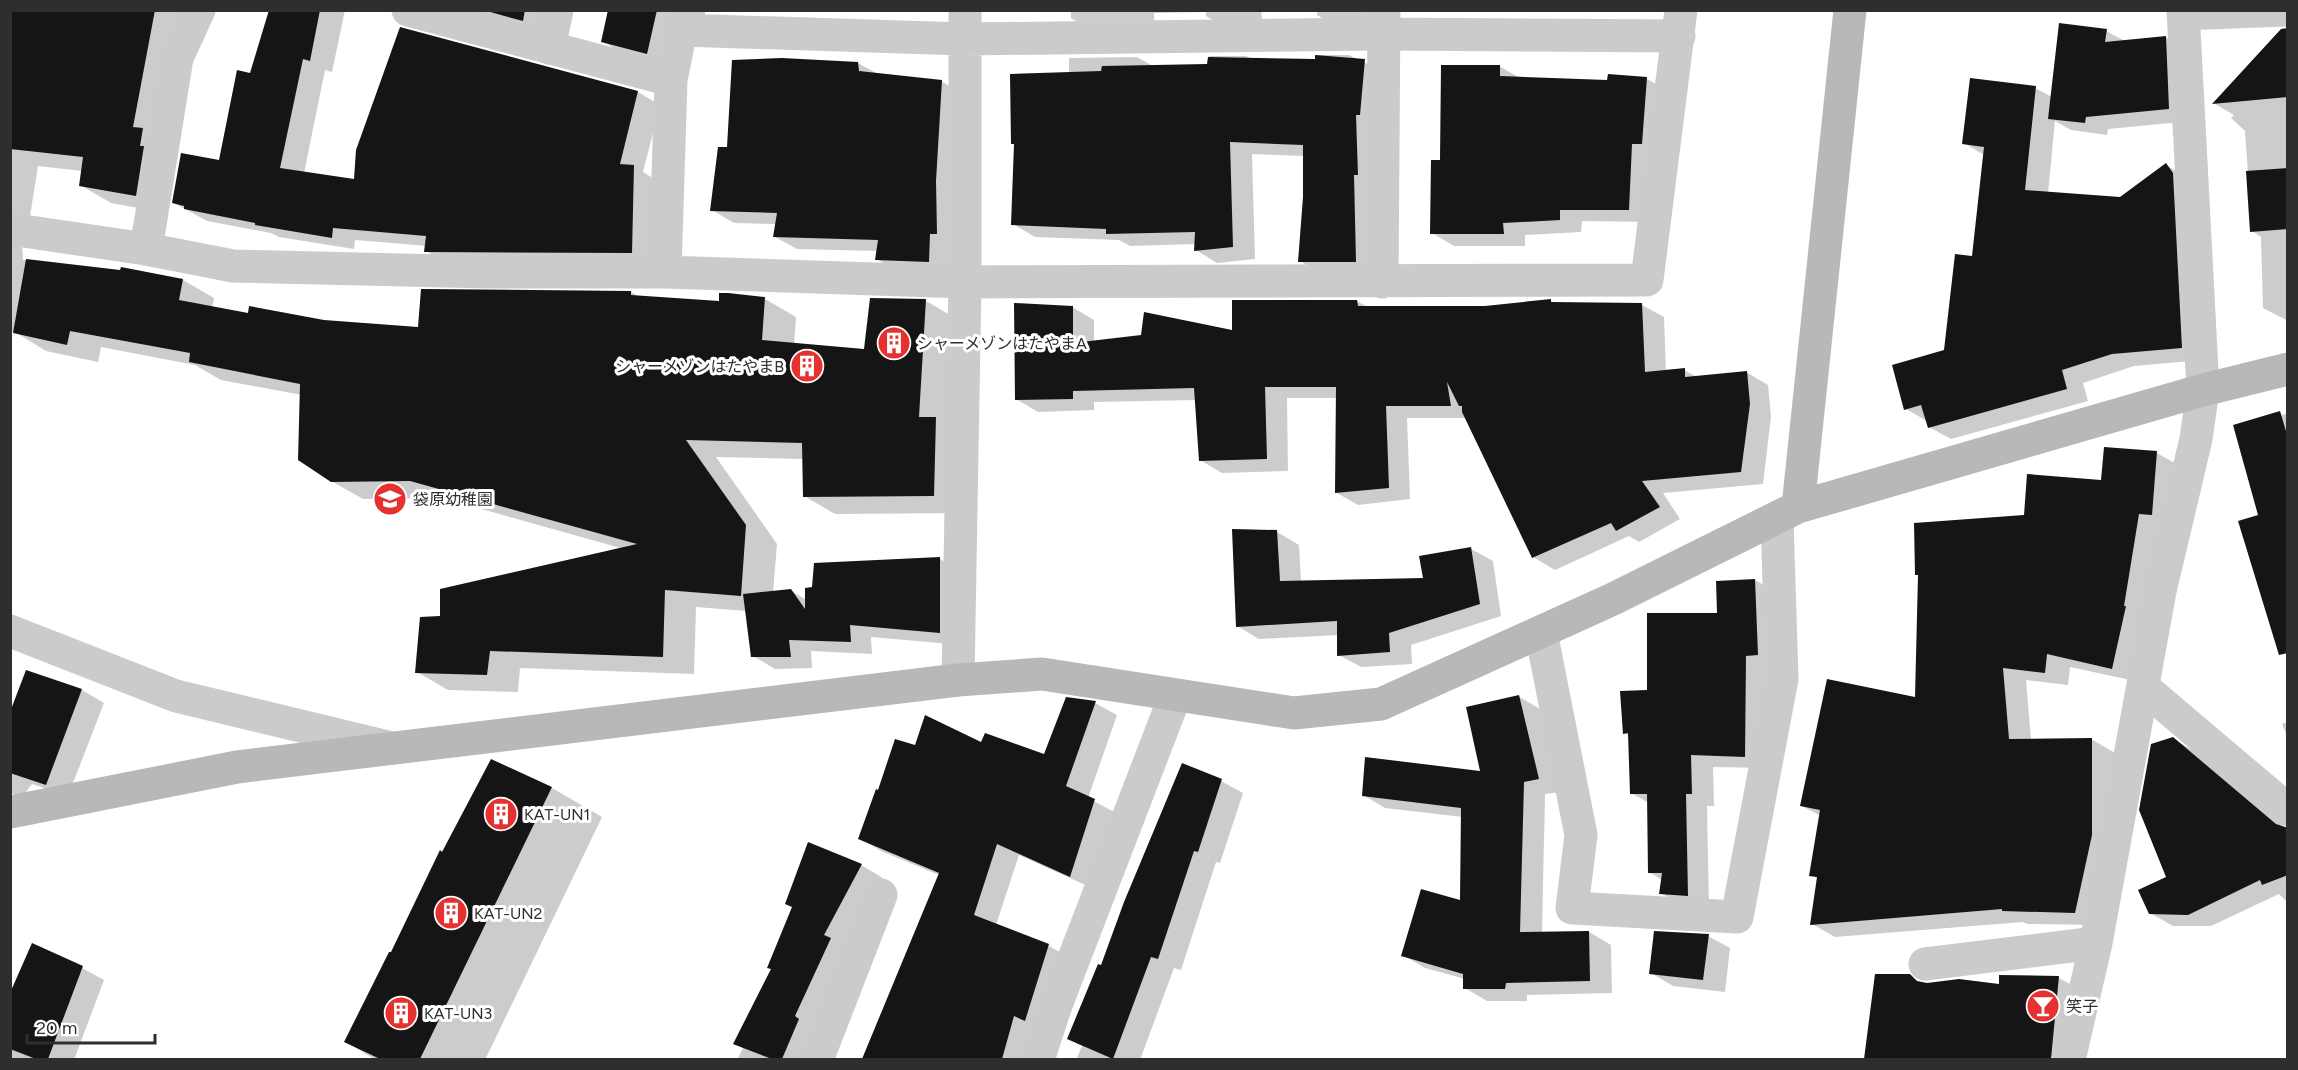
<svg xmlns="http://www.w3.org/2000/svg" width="2298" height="1070" font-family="Figtree,'Noto Sans JP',sans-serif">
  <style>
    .shadow { fill: #0003 }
    .building { fill: #151515 }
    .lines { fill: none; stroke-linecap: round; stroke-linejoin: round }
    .street { stroke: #cbcbcb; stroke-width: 33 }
    .secondary { stroke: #b8b8b8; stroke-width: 33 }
    .labels { text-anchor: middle; stroke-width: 6; stroke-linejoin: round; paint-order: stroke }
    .poi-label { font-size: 16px; fill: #2e2e2e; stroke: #fff; text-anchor: start }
  </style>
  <rect width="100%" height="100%" fill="#fff"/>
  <path class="shadow" d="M10 10H206L194 36 166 213 111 203 80 185 82 171 38 166 27 235 22 244 23 260 183 280 214 298 212 308 249 315 419 329 631 292 639 297 720 303 728 294 765 299 796 317 794 344 865 350 926 301 957 319 964 513 835 514 804 496V459L716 457 777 544 773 593 791 591 807 600 814 589 815 564 940 559 962 572V645L871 637 872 654 811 651 812 668 775 669 753 656 747 611 696 607 694 674 520 668 518 692 448 690 417 672 442 617 624 549 442 498 363 499 331 481 302 395 221 380 195 365 101 347 98 362 46 351 15 332 10 331Z
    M270 10H345L332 72 325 70 304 173 355 181 401 28 638 92 660 105 643 172 656 180 654 265 448 264 426 251 427 246 355 240 354 249 279 237 271 233 207 221 174 203 220 162 252 74Z
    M461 10H550L545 33Z
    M610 10H680L669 66 624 54 602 41Z
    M1071 10H1261L1263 29H1228L1206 16V12L1154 13 1155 30 1093 31 1071 18Z
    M1317 10H1376L1375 27 1339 28 1317 15Z
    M2106 31 2125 41 2165 37 2187 50 2191 121 2108 129 2107 135 2071 130 2055 121 2048 193 2120 199 2166 165 2188 178 2204 360 2134 366 2083 383 2088 401 1951 439 1929 427 1927 421 1906 409 1945 351 1973 258 1984 155 1964 143 2035 88 2052 97Z
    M2276 36 2288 43V321L2263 308 2261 237 2252 231 2245 131 2231 118 2234 115 2215 104Z
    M1316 55H1349L1386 73 1378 274H1322L1300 261 1304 197V156L1252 154 1255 259 1217 263 1196 250V244L1130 246 1119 240 1035 237 1013 224 1069 74V58L1137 57 1153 66 1209 65V56H1246L1252 59 1316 60Z
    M858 63 878 74 941 81 963 94 950 274 899 272 877 259 878 251 797 249 775 237 777 224 734 223 712 210 728 149Z
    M1499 66 1520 78 1609 81 1647 79 1668 91 1651 222 1582 221 1581 232 1525 235V246H1454L1432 233 1441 162Z
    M1357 301 1369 308 1485 307 1551 301 1554 303 1642 305 1664 317 1666 372 1684 370 1697 377 1746 372 1768 385 1771 417 1763 484 1663 493 1680 519 1639 542 1629 536 1555 570 1533 557 1466 418H1407L1410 499 1358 505 1337 493V398H1287L1288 471 1222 473 1200 460 1196 400 1094 402V410L1038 412 1016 399 1072 307 1094 320V342L1233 332Z
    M2280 413 2282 415 2288 413V632L2260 516Z
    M2157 453 2180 466 2135 681 2070 667 2068 685 2026 680 2031 740 2091 739 2115 753 2098 925 2027 924 2023 922 1835 937 1812 924 1819 879 1811 875 1821 816 1802 806 1916 699 1919 576 1916 574 2025 516 2102 482Z
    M1277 532 1299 545 1301 582 1425 579 1471 549 1493 561 1501 616 1411 645 1412 664 1361 667 1339 655V635L1259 639 1237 626Z
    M1755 580 1777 593 1766 768 1713 767 1714 806H1707L1709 907 1683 906 1661 893 1662 880 1649 872V803L1631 793 1630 736 1624 733 1649 691 1719 614Z
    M27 671 82 690 104 703 68 796 32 784 23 796 10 793V716Z
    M1518 696 1540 709 1560 792 1545 794 1542 933 1589 932 1611 945 1612 993 1527 995V1001H1487L1465 988V979L1425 968 1403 955 1462 902 1463 817 1385 808 1363 795 1482 772Z
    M1095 703 1117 715 1088 798 1116 813 1092 888 1019 855 996 925 1049 946 1070 958 1027 1060H875L866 1054 939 875 881 851 859 838 879 792 916 747 982 745 1045 756Z
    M2288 722V738L2282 724Z
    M2173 739 2196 752 2287 830 2288 903 2279 894 2211 926H2173L2150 913 2168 878Z
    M492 761 552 788 602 817 485 1060H376L346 1042Z
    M1221 781 1243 793 1220 863 1216 862 1181 970 1174 968 1140 1060H1076L1082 1046 1069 1039 1102 967Z
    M861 865 883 878 846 948 809 1060H737L743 1048 735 1044Z
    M1708 936 1730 948 1725 992 1673 986 1651 973Z
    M82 968 104 980 74 1060H10V997Z
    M1876 975 1909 976 1922 983 2000 986 2001 977 2059 978 2081 990 2074 1059 2048 1057 2047 1060H1866Z"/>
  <path class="building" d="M10 10H155L133 127 143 128 140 146H144L136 196 79 186 83 157 10 149Z
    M269 10H320L310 61 303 59 280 168 354 179 356 150 400 27 638 91 620 164 634 165 632 253 424 252 426 236 333 228 332 238 255 225V223L184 209V206L172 203 181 153 219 160 237 70 250 73Z
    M483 10H525L523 21Z
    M608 10H657L647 54 601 42Z
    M2059 23 2107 29 2105 42 2166 36 2169 109 2086 117 2085 123 2048 119Z
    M2288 28V97L2212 104 2281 29Z
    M1315 55 1365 59 1360 115H1356L1358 175H1354L1356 262H1298L1303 197V145L1230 142 1233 247 1194 251 1195 232 1106 234V229L1011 225 1014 144H1011L1010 74 1101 71 1102 66 1207 64 1208 57 1315 59Z
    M782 58 858 62 859 71 942 80 936 181 937 234H930L929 262 875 260 878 240 773 237 777 213 710 211 718 147H727L732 60Z
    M1441 65H1500V76L1607 80 1608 74 1647 77 1642 144H1632L1629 210H1560V220L1503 223 1504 234H1430L1431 160H1440Z
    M1970 78 2036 86 2025 190 2120 197 2166 163 2173 173 2182 348 2112 354 2062 370 2067 389 1928 428 1921 405 1904 410 1892 365 1944 350 1955 254 1972 256 1984 147 1962 144Z
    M2288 168V229L2250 232 2246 171Z
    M26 259 120 270 121 267 183 279 179 300 248 313 249 306 324 320 418 327 421 289 631 291V295L719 301V293H728L765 297 762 340 864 349 870 298 926 299 919 417H936L934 496 803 497 802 443 686 440 746 525 741 596 665 590 663 657 490 651 487 675 415 673 420 617 440 616V589L637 544 410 481 331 482 298 460 300 384 189 362 190 353 70 331 67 345 13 333Z
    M1551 299V302L1642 303 1645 372 1685 368V377L1747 371 1750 404 1741 472 1642 481 1660 507 1616 531 1611 523 1532 558 1462 412V406H1459L1447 382 1451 406H1386L1389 488 1335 493 1336 387H1265L1267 459 1199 461 1194 388 1073 391V399L1015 400 1014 303 1073 306V343L1141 335 1144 312 1232 330V300H1357L1358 306H1485Z
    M2280 411 2288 438V653L2279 655 2238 521 2258 515 2233 425Z
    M2104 447 2157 451 2152 515 2139 514 2124 606H2126L2112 669 2047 654 2045 673 2003 668 2009 739 2092 738V835L2075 913 2002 911V909L1810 925 1817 877 1809 876 1820 810 1800 806 1827 679 1915 697 1918 575H1915L1914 523 2024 515 2027 474 2101 480Z
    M1232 529 1277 530 1280 581 1423 578 1419 556 1471 547 1480 604 1389 633 1390 652 1337 656V621L1236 627Z
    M940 557V633L850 625 851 642 789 640 791 657H751L743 594 791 589 805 609V588L812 587 814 563Z
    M1755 579 1758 655 1746 656 1745 757 1691 755 1692 794H1686L1688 896 1659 894 1662 873H1648L1647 794H1630L1628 733 1623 734 1620 691 1647 690V613H1717L1716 581Z
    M26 670 82 689 46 785 10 773V712Z
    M1519 695 1539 779 1524 782 1520 932 1589 931 1590 981 1506 983 1505 989H1463V974L1401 956 1421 889 1460 900 1461 808 1362 796 1365 757 1480 771 1466 707Z
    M1066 697 1096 701 1066 786 1095 799 1070 877 997 844 974 915 1049 944 1025 1021 1014 1016 1002 1059H862L939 873 858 839 876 789 878 790 895 739 915 745 925 715 981 742 985 733 1044 754Z
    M2173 737 2276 824 2288 828V875L2262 885 2260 880 2188 915 2149 914 2138 890 2166 877 2139 810 2151 744Z
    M491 759 552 787 420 1059H380L344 1042 389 952H391L440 850 442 852Z
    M1182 763 1222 779 1198 852 1194 851 1158 959 1151 957 1113 1059 1067 1039 1098 964 1101 965 1124 902Z
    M808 842 862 864 824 935 831 938 795 1016 799 1019 782 1059H772L733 1044 771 969 767 968 792 907 785 904Z
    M1654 931 1709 934 1703 980 1649 974Z
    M32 943 83 966 48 1059H36L10 1049V993Z
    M1875 974H1910L1917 981 1927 983 1959 979 1999 984V975L2059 976 2051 1059H1864Z"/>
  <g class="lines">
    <path class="street" d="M408 10 671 80
      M689 10 681 30 671 80 665 272 965 282 1647 280 1681 10
      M2183 14 2284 10
      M681 30 964 39 1383 34 1679 36
      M549 48 557 10
      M10 229 146 249 233 266 488 272H665
      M146 249 177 58 199 10
      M1382 282 1384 10
      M10 631 176 696 388 747
      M1541 632 1581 835 1572 908 1737 917 1782 679 1777 518
      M958 680 965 282V10
      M2143 687 2288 810
      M1925 964 2096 943
      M817 1060 881 895
      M1038 1060 1056 1005 1175 696
      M2069 1060 2096 943 2160 591 2196 439 2203 390 2183 10"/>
    <path class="secondary" d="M1798 507 1850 10
      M10 812 237 767 958 680 1042 674 1294 713 1381 704 1613 599 1798 507 2203 390 2288 369"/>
  </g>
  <defs>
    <symbol id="building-disc" viewBox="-11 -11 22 22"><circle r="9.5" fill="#e53130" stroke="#fff"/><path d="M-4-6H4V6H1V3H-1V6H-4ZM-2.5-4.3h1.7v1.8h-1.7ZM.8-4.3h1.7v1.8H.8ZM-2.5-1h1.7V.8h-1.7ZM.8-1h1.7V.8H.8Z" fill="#fff"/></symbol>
    <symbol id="school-disc" viewBox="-11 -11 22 22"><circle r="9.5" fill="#e53130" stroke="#fff"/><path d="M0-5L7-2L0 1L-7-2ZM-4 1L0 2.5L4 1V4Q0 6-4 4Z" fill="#fff"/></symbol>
    <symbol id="bar-disc" viewBox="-11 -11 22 22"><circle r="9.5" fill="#e53130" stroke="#fff"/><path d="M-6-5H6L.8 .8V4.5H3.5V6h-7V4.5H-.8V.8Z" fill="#fff"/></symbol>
  </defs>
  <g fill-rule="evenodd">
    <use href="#building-disc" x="875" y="324" width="38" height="38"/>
    <use href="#building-disc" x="788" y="347" width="38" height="38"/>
    <use href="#school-disc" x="371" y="480" width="38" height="38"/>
    <use href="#building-disc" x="482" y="795" width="38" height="38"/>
    <use href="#building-disc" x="432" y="894" width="38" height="38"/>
    <use href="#bar-disc" x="2024" y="987" width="38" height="38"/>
    <use href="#building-disc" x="382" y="994" width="38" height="38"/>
  </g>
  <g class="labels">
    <g class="poi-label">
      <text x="917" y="349">シャーメゾンはたやまA</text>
      <text x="784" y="372" text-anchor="end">シャーメゾンはたやまB</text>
      <text x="413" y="505">袋原幼稚園</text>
      <text x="524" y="820">KAT-UN1</text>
      <text x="474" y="919">KAT-UN2</text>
      <text x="2066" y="1012">笑子</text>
      <text x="424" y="1019">KAT-UN3</text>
    </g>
  </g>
  <rect width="2298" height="1070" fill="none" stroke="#2e2e2e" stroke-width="24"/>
  <path d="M27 1034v9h128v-9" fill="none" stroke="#2e2e2e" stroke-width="3"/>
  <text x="36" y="1034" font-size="18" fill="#2e2e2e" stroke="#ffffff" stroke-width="4.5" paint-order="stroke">20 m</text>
</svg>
